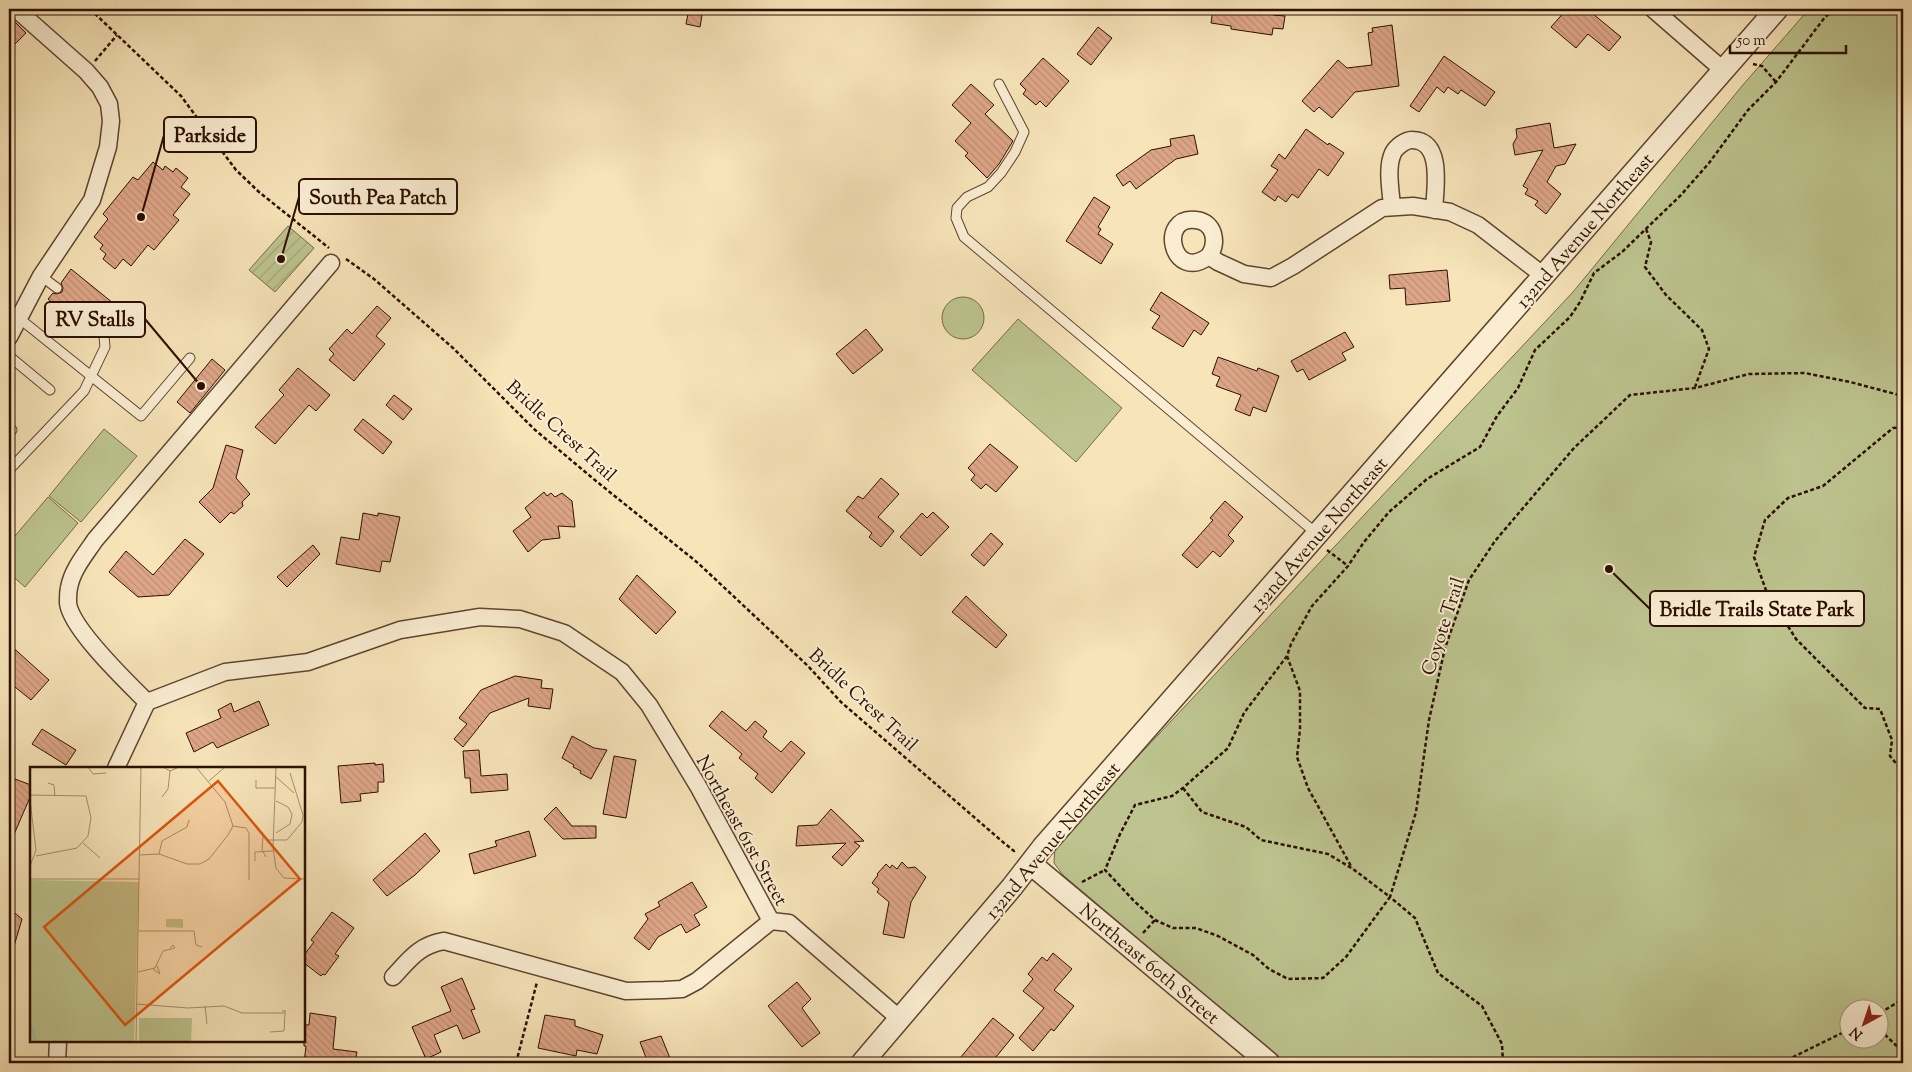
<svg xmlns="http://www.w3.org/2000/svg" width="1912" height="1072" font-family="'Sorts Mill Goudy',serif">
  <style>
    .green { fill: #bdc48f; stroke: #746a48; fill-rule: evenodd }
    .garden { fill: url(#garden-furrows); stroke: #746a48 }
    .building { fill: url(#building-back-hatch); stroke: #2c0f00 }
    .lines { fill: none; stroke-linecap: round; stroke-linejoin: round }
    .service-casing { stroke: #5f442e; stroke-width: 11 }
    .minor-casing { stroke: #5f442e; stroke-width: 19 }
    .tertiary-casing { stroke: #5f442e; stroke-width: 24 }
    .path { stroke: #2c0f00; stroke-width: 2.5; stroke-dasharray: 4 2.5; stroke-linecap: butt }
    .service { stroke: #faedd2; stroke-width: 9 }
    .minor { stroke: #faedd2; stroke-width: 16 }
    .tertiary { stroke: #faedd2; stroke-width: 21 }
    .labels { text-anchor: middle; stroke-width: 4; stroke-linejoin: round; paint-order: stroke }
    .street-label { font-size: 19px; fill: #2c0f00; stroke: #faedd2 }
    .inset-river { fill: none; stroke: #9ebfa9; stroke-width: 2.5 }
    .inset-road { fill: none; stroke: #a68f6f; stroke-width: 1 }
    .view { fill: #df550b; fill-opacity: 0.15; stroke: #df550b; stroke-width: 2.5 }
    .inset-edge { fill: none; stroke: #2c0f00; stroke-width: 2.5 }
    .leader { fill: none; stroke: #2c0f00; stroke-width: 2 }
    .callout-dot { fill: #2c0f00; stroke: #faedd2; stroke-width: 2 }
    .callout { fill: #faedd2; stroke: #2c0f00; stroke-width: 2 }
    .callout-label { font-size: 20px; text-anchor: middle; font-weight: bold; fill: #2c0f00 }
  </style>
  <defs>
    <pattern id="garden-furrows" width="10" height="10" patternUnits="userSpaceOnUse" patternTransform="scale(1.25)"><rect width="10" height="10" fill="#bdc48f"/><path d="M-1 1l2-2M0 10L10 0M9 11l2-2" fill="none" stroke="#a3a77a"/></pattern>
    <pattern id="building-back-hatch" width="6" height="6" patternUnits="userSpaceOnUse" patternTransform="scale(1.25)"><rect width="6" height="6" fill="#dea688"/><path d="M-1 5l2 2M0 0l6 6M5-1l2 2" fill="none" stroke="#bf8e74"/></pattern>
  </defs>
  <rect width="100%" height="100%" fill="#f7e4b9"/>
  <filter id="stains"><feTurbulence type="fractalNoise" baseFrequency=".004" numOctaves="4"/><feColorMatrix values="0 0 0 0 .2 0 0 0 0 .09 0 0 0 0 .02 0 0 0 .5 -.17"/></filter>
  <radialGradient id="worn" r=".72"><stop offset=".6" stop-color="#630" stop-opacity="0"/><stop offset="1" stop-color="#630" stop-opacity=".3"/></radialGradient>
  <path class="green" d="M1809 9H1903V1063H1285L1063 875 1054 863 1055 845 1573 292 1742 86ZM1850 1010H1880V1040H1850Z
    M942 318a21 21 0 1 1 42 0a21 21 0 1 1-42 0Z
    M1018 319 1122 408 1076 462 972 370Z
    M104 429 137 456 81 522 49 496Z
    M48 497 78 523 25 587 9 573V543Z"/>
  <path class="garden" d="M288 226 314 248 275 292 249 270Z"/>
  <path class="building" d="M689 9H703L700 27 686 24Z
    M1213 9H1274L1273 15 1285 16 1283 29 1273 28 1272 35 1231 29V26L1211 23Z
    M1567 9H1587L1621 37 1609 51 1588 34 1576 48 1551 27Z
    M9 16 26 33 9 50Z
    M1392 25 1399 86 1355 92 1332 118 1319 107 1314 112 1302 101 1338 60 1347 68 1372 65 1368 33 1373 32 1372 28Z
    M1098 27 1112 38 1091 65 1077 54Z
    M1444 56 1495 92 1485 106 1461 90 1458 94 1448 87 1444 93 1437 87 1419 112 1410 106Z
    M1043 58 1069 81 1046 107 1040 101 1036 105 1023 94 1026 90 1020 84Z
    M971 84 994 105 985 114 1013 141 999 164 987 178 965 156 968 153 955 141 971 123 952 105Z
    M1550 123 1554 148 1576 144 1565 164 1556 166 1547 182 1561 194 1546 214 1535 205 1538 201 1525 194 1528 189 1523 186 1543 150 1515 155 1513 144 1517 137 1516 129Z
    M1306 129 1328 145 1329 143 1344 153 1328 176 1319 169 1298 198 1292 194 1286 202 1278 196 1275 201 1262 192 1278 170 1271 166 1279 154 1285 159Z
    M1194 135 1198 154 1176 159 1136 189 1130 181 1123 186 1116 175 1151 150 1171 146 1170 139Z
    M153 162 163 170 165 166 173 172 176 168 188 178 181 187 190 194 173 215 179 220 154 250 148 245 131 266 123 259 115 269 103 259 106 254 100 249 103 245 94 237 108 219 103 214 133 177 138 180Z
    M1094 197 1110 207 1098 227 1101 229 1098 234 1113 244 1101 264 1066 241Z
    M71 269 113 303 103 317 98 316 94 318 93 323 95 327 91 333 48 299 53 293 57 294 62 292 63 288 61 283Z
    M1447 270 1450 301 1406 305 1405 288 1390 289 1389 275Z
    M1161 292 1209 323 1201 335 1194 330 1183 347 1152 328 1160 316 1150 310Z
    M377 306 391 318 376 336 385 344 354 381 329 360 334 354 329 349 347 329 352 334Z
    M866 329 883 350 853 374 836 354Z
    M1345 332 1354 347 1342 353 1346 360 1309 380 1303 369 1297 372 1291 361Z
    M1218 357 1257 371 1258 368 1279 376 1266 412 1253 407 1250 416 1235 410 1241 395 1216 386 1220 377 1212 374Z
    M212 359 225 370 190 413 177 402Z
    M298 368 330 395 316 411 309 405 275 444 255 427 284 395 279 390Z
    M394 395 412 409 403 420 386 405Z
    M363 419 392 442 383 454 354 430Z
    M990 444 1018 467 996 492 986 484 981 489 971 480 975 475 968 468Z
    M226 445 243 450 236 478 250 494 242 502 243 506 234 514 231 512 220 523 199 502 213 488Z
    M881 478 899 494 878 517 894 531 881 547 869 537 872 533 846 511 858 496 863 499Z
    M544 492 547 496 551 493 555 497 562 493 572 501 575 527 558 526 560 538 542 540 528 552 513 531 531 517 525 508Z
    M1225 501 1243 517 1228 535 1234 541 1220 557 1213 551 1197 568 1182 555 1213 520 1210 518Z
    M933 512 949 527 921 556 900 537 922 513 927 518Z
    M363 513 378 516V513L400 517 390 562 382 561 380 572 336 564 341 537 359 540Z
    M991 533 1003 544 984 566 971 555Z
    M185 539 204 554 169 595 138 597 109 572 126 551 153 575Z
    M313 545 320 554 287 587 277 577Z
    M637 575 676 612 656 634 619 599Z
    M966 596 1007 635 996 648 952 612Z
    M9 644 49 680 31 700 9 682Z
    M515 676 542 680 541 688 553 689 550 709 528 706 529 698 490 713 463 747 454 739 467 724 459 718 481 690Z
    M259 701 269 725 217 748 213 742 194 752 186 733 221 718 218 710 231 703 234 712Z
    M722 711 746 731 755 721 767 731 763 737 781 752 791 741 805 753 772 793 755 778 758 774 739 758 742 754 709 726Z
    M42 729 76 750 66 765 32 744Z
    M572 736 594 748 607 750 591 779 580 773 581 771 573 767 574 765 562 758Z
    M479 750 481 776 507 774 508 790 471 793 470 778H465L463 751Z
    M614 756 636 760 626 818 603 814Z
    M375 763V765L383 764 384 782H378V792L360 794 361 801 341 803 338 766Z
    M15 779 31 785V795L9 846V794Z
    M556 807 572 826H596V838L563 839 544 819Z
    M831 809 864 841 854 842 860 846 842 866 832 857 846 843 796 846 798 826 817 825Z
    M529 831 536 856 474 874 469 854 497 846 495 841Z
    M425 833 440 851 415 875 387 896 373 880Z
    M902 862 908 868 915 867 926 877 911 902 904 938 883 934 889 902 877 892 879 889 872 883 878 875 877 874 886 864 890 868 892 865 897 869Z
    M692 882 707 907 694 915 700 925 686 933 681 924 658 937 649 950 634 938 648 919 645 914 660 906 658 902Z
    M9 908 22 919 12 953H9Z
    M332 912 354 928 335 954 339 956 325 975 323 974 321 976 304 963V955L314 942 311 940Z
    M1053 953 1072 969 1054 990 1074 1006 1054 1031 1051 1029 1033 1051 1019 1038 1044 1008 1023 991 1033 979 1028 974 1042 957 1047 961Z
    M462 978 475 1009 471 1010 480 1032 463 1039 457 1025 434 1035 441 1052 426 1059 412 1027 451 1011 441 987Z
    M797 982 811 999 802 1008 820 1033 802 1047 768 1006Z
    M310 1013 336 1017 333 1049 357 1052 355 1063H304L306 1046H304V1025H309Z
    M545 1015 575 1020V1026L603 1035 597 1054 577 1050 576 1056 538 1048Z
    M993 1018 1014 1035 996 1057 997 1063H956Z
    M661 1036 672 1063H648L640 1042Z"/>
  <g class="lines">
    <defs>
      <path id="service" d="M999 84 1024 132 1015 152 1001 173 988 187 967 197 957 208 956 218 964 237 1317 534
        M41 276 57 288
        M20 319 141 416 190 358
        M9 356 50 390
        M9 427 12 430
        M9 470 84 391 105 347 103 326 99 322"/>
      <path id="minor" d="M1653 9 1723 70
        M1392 207C1391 191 1386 168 1393 153 1396 147 1405 140 1412 140 1444 140 1435 190 1434 210
        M1209 256C1172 284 1157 215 1196 220 1215 222 1218 243 1209 256L1218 262 1244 274 1271 278 1293 266 1382 208 1413 206 1450 212 1478 225 1544 276
        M9 337 41 276 92 200 108 147 111 121 109 104 100 87 86 71 16 9
        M147 702C128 683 71 629 68 603 68 599 68 592 69 588 72 570 85 555 95 540L331 263
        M116 768 147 702 225 672 308 662 400 630 480 617 520 619 564 633 622 672 649 705 698 786 771 921 789 923 900 1019
        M393 977C409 960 419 945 444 941L626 991 664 990 682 989 697 981 771 921
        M57 1063 58 1041"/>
      <path id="tertiary" d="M1031 864 1269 1063
        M862 1063 1012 887 1043 847 1777 9"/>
    </defs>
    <use href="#service" class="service-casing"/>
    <use href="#minor" class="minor-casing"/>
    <use href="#tertiary" class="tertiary-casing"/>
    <path class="path" d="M90 9 181 96 236 170 259 192 329 248
      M95 61 117 35
      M1753 64 1762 66 1776 82
      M1646 229 1651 242 1645 267 1666 295 1702 330 1709 349 1695 387
      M346 259 374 279 453 348 534 429 596 481 698 563 808 666 841 702 1004 843 1014 851 1017 849
      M1903 427 1893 428 1823 486 1788 498 1765 520 1754 557 1767 593 1796 639 1865 708 1880 709 1892 740 1890 756 1903 772
      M1327 550 1348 566
      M1287 656 1300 691V729L1297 757 1308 788 1352 868
      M1183 788 1202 812 1246 827 1261 840 1328 854 1353 869 1390 897 1346 957 1323 978 1288 979 1269 969 1253 955 1218 936 1196 928H1173L1155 920 1134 901 1105 870 1120 834 1135 805 1172 796 1183 788 1228 748 1244 713 1287 656 1291 644 1312 606 1348 566 1364 542 1389 512 1427 479 1480 447 1497 416 1518 388 1535 350 1570 317 1580 302 1594 273 1622 252 1681 195 1709 163 1748 110 1776 82 1825 17 1835 9
      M1082 882 1105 870
      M1143 933 1155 920
      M1880 1013 1903 999
      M1880 1030 1903 1052
      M516 1063 537 982
      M1503 1063 1502 1044 1482 1006 1438 973 1415 918 1390 897 1416 812 1429 720 1445 648 1469 580 1495 541 1574 448 1630 395 1695 388 1749 374 1805 373 1850 382 1903 396
      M1781 1063 1850 1029"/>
    <use href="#service" class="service"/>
    <use href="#minor" class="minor"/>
    <use href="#tertiary" class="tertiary"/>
  </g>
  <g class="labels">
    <g class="street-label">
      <text transform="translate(1584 230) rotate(-49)" y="7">132nd Avenue Northeast</text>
      <text transform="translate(562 430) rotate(42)" y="7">Bridle Crest Trail</text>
      <text transform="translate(1318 534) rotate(-49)" y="7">132nd Avenue Northeast</text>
      <text transform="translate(1442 626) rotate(-72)" y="7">Coyote Trail</text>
      <text transform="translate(864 699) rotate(43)" y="7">Bridle Crest Trail</text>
      <text transform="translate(743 830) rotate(61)" y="7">Northeast 61st Street</text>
      <text transform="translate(1052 840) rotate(-50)" y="7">132nd Avenue Northeast</text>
      <text transform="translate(1150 963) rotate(40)" y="7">Northeast 60th Street</text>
    </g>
  </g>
  <g transform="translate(30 767)">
    <rect width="275" height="275" fill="#f7e4b9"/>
    <path d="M0 113 109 115 104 275H0ZM136 152H153V161L136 160ZM109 251H162L161 275H109Z" fill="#bdc48f"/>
    <path class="inset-river" d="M0 257 6 275"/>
    <path class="inset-road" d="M58 0 63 7 76 6M133 0 140 4 149 0M246 0 243 80 246 101 254 111 275 112M245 9 264 26M226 13V21H245M179 14 195 0M18 16 24 18 25 29M0 28 56 29 61 51 58 69 47 81 6 89M132 30 138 22 140 4M0 33 6 83 0 99M246 34 258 40 262 47 260 57 246 66M203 59 216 61 219 66V113M233 69 232 83 236 90M236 73H257L272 55 273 48 260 6M53 76 70 91M129 87 132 74 157 60 159 53M110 88 129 87 157 97H170L179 92 198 68 203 59 195 35 166 0M225 94V85L243 84M0 112H110M109 164H164L166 178 172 180M123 202 130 207 127 199M108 205 125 201 133 184 145 181 143 178 140 181M107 237 158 241 194 239 212 246H254L256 244H252M175 239 177 257M240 265 254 264 255 246M106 275 111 0"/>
    <path class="view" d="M188 14 270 112 95 258 14 160Z"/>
    <rect width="275" height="275" class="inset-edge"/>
  </g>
  <path class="leader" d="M141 217L164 135M281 259L299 197M201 386L145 319M1609 569L1650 609"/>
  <g class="callout-dot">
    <circle cx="141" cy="217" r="5"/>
    <circle cx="281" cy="259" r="5"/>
    <circle cx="201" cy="386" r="5"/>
    <circle cx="1609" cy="569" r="5"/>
  </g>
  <g class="callout">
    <rect x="164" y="117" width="92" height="35" rx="5"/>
    <rect x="299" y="179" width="158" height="35" rx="5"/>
    <rect x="45" y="302" width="100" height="35" rx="5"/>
    <rect x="1650" y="591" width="214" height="35" rx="5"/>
  </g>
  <g class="callout-label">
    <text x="210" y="142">Parkside</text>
    <text x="378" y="204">South Pea Patch</text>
    <text x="95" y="326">RV Stalls</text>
    <text x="1757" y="616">Bridle Trails State Park</text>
  </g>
  <rect width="1912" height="1072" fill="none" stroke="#f7e4b9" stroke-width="30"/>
  <rect x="10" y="10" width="1892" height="1052" fill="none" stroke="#2c0f00" stroke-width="2.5"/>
  <rect x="15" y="15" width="1882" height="1042" fill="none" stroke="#2c0f00"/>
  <g transform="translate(1864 1024) rotate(220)"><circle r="24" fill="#faedd2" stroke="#a8947e"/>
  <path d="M0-4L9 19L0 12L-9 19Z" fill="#8f2418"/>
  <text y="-8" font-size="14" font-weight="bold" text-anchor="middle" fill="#2c0f00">N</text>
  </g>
  <path d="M1730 45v8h116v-8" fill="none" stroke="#2c0f00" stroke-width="2.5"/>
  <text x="1737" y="45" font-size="15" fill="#2c0f00" stroke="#faedd2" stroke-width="4" paint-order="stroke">50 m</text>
  <rect width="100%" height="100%" filter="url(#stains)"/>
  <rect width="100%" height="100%" fill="url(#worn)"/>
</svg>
